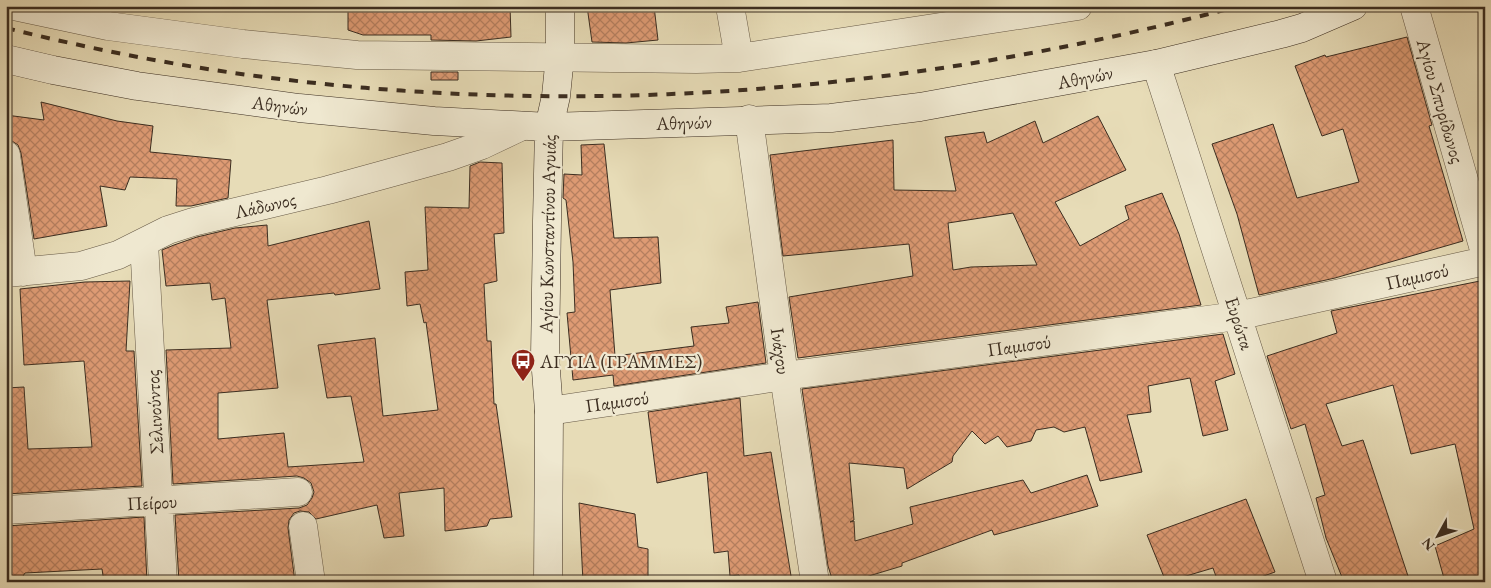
<svg xmlns="http://www.w3.org/2000/svg" width="1491" height="588" font-family="'EB Garamond',serif">
  <style>
    .building { fill: url(#building-cross-hatch); stroke: #3b2d20; fill-rule: evenodd }
    .lines { fill: none; stroke-linecap: round; stroke-linejoin: round }
    .street-casing { stroke: #665946; stroke-width: 29 }
    .secondary-casing { stroke: #3b2d20; stroke-width: 29 }
    .street { stroke: #efe8d0; stroke-width: 28 }
    .secondary { stroke: #efe8d0; stroke-width: 28 }
    .rail { stroke: #3b2d20; stroke-width: 4; stroke-dasharray: 9 9; stroke-linecap: butt }
    .labels { text-anchor: middle; stroke-width: 4.5; stroke-linejoin: round; paint-order: stroke }
    .street-label { font-size: 19px; fill: #3b2d20; stroke: #efe8d0 }
    .poi-label { font-size: 19px; fill: #3b2d20; stroke: #efe8d0; text-anchor: start }
  </style>
  <defs>
    <pattern id="building-cross-hatch" width="8" height="8" patternUnits="userSpaceOnUse" patternTransform="scale(1.25)"><rect width="8" height="8" fill="#de9b74"/><path d="M0 0l8 8M0 8l8-8" fill="none" stroke="#b57f5f"/></pattern>
  </defs>
  <rect width="100%" height="100%" fill="#e7dcb7"/>
  <filter id="stains"><feTurbulence type="fractalNoise" baseFrequency=".004" numOctaves="4"/><feColorMatrix values="0 0 0 0 .2 0 0 0 0 .09 0 0 0 0 .02 0 0 0 .5 -.17"/></filter>
  <radialGradient id="worn" r=".72"><stop offset=".6" stop-color="#630" stop-opacity="0"/><stop offset="1" stop-color="#630" stop-opacity=".3"/></radialGradient>
  <path class="building" d="M348 6H510L511 37 476 41 431 40V35H363L348 30Z
    M587 6H654L658 40 626 43 592 42Z
    M1407 37 1432 125 1429 126 1463 241 1335 278 1259 295 1237 214 1212 144 1273 124 1297 198 1359 182 1343 129 1322 136 1295 66 1325 55 1326 57Z
    M431 72H458V80H431Z
    M41 102 117 121 153 126 150 152 231 160 228 198 191 206H176L177 179 130 177 125 190 100 186 107 226 34 239 21 153 18 145 12 141 6 140V115L44 120Z
    M1098 116 1126 170 1055 202 1080 246 1129 219 1125 206 1162 193 1179 234 1201 305 798 358 789 297 913 276 909 244 783 256 770 155 893 140 894 190 956 191 945 137 984 132 987 143 1035 121 1043 143ZM1013 213 1037 265 971 267 953 270 948 223Z
    M604 144 614 238 658 237 661 283 610 290 615 356 694 346 691 327 729 323 726 307 758 302 766 363 614 386 613 375 573 380 567 313 575 312 573 262 566 200 563 198 564 174 582 175 581 145Z
    M480 162 502 163 504 233 494 234 497 281 484 284 487 341H491L494 404H496L512 517 490 519 487 526 445 531 444 488 399 493 404 536 384 538 377 505 316 519 309 512 300 511 294 513 289 520 288 528 295 582H179L175 515 299 508 307 505 312 498 314 492 311 483 304 478 297 476 173 484 166 350 231 348 225 298 212 300 210 283 166 286 162 250 174 245 197 237 235 228 267 225 268 246 369 221 380 289 335 295 334 293 267 300 278 388 218 393V439L284 433 288 467 364 462 351 396 327 398 318 345 375 338 383 416 438 410 426 322 424 323 420 304 407 306 405 272 428 270 425 207 469 208 470 166Z
    M1485 280V582H1445L1435 546 1474 529 1455 444 1411 454 1393 385 1326 404 1342 446 1363 440 1410 582H1344L1326 538 1316 498 1325 495 1305 424 1291 429 1267 356 1337 333 1331 311Z
    M130 281 126 351H134L142 486 6 494V388L24 387 28 449 92 447 84 361 24 365 20 289 85 282Z
    M1223 334 1235 374 1215 381 1228 430 1203 436 1190 378 1148 386 1151 412 1127 415 1142 472 1100 481 1085 427 1064 432 1054 427 1036 430 1031 441 1007 447 998 436 985 444 972 431 953 456 952 462 907 489 904 468 849 463 854 520 850 522 854 521 855 541 913 524 910 507 1023 480 1031 493 1087 475 1098 506 994 535 992 530 902 563V566L849 582H833L828 566 802 389Z
    M740 398 744 456 771 452 792 582H741L739 575 730 576 728 551 714 553 707 472 657 483 648 412Z
    M1246 499 1275 572 1247 582H1218L1213 568 1166 582 1147 535Z
    M579 503 635 514 638 547 648 549V582H583Z
    M144 517 147 582H104L102 569 25 573 19 582H6V526Z"/>
  <g class="lines">
    <defs>
      <path id="street" d="M14 6 108 26 243 44 357 55 696 59 739 58 1078 6
        M730 6 739 58
        M1414 6 1485 253
        M1156 64 1323 582
        M749 119 784 376 815 582
        M6 155 23 272
        M144 243 163 582
        M6 273 81 266 118 255 168 230 193 222 328 190 448 157 482 145 522 126
        M549 411 784 376 1237 316 1485 261
        M6 510 298 492
        M303 526 311 582"/>
      <path id="secondary" d="M6 59 53 70 137 86 299 108 434 121 549 127 831 118 920 107 1156 64 1281 34 1302 28 1353 6
        M548 582 549 411 545 357 547 221 549 127 556 96 560 56V6"/>
    </defs>
    <use href="#street" class="street-casing"/>
    <use href="#secondary" class="secondary-casing"/>
    <use href="#street" class="street"/>
    <use href="#secondary" class="secondary"/>
    <path class="rail" d="M6 28C91 49 177 66 264 77 589 119 922 91 1239 6"/>
  </g>
  <defs>
    <symbol id="bus-pin" viewBox="-11 -11 22 30"><path d="M0 17L-7.5 6A9.5 9.5 0 1 1 7.5 6Z" fill="#8f2418" stroke="#efe8d0"/><path d="M-5-6H5V4H4V6H2V4H-2V6H-4V4H-5ZM-3.5-4V0h7V-4ZM-3.5 1.2v1.5H-2V1.2ZM2 1.2v1.5H3.5V1.2Z" fill="#fff"/></symbol>
  </defs>
  <g fill-rule="evenodd">
    <use href="#bus-pin" x="509" y="347" width="28" height="38"/>
  </g>
  <g class="labels">
    <g class="street-label">
      <text transform="translate(1085 77) rotate(-11)" y="7">Αθηνών</text>
      <text transform="translate(1441 101) rotate(74)" y="7">Αγίου Σπυρίδωνος</text>
      <text transform="translate(280 105) rotate(7)" y="7">Αθηνών</text>
      <text transform="translate(684 122) rotate(-2)" y="7">Αθηνών</text>
      <text transform="translate(265 205) rotate(-13)" y="7">Λάδωνος</text>
      <text transform="translate(547 234) rotate(-89)" y="7">Αγίου Κωνσταντίνου Αγυιάς</text>
      <text transform="translate(1417 276) rotate(-13)" y="7">Παμισού</text>
      <text transform="translate(1240 323) rotate(72)" y="7">Ευρώτα</text>
      <text transform="translate(1019 345) rotate(-8)" y="7">Παμισού</text>
      <text transform="translate(781 351) rotate(82)" y="7">Ινάχου</text>
      <text transform="translate(617 401) rotate(-8)" y="7">Παμισού</text>
      <text transform="translate(154 412) rotate(-93)" y="7">Σελινούντος</text>
      <text transform="translate(152 502) rotate(-3)" y="7">Πείρου</text>
    </g>
    <g class="poi-label">
      <text x="540" y="368">ΑΓΥΙΑ (ΓΡΑΜΜΕΣ)</text>
    </g>
  </g>
  <rect width="1491" height="588" fill="none" stroke="#e7dcb7" stroke-width="25"/>
  <rect x="8" y="8" width="1476" height="573" fill="none" stroke="#3b2d20" stroke-width="2.5"/>
  <rect x="12" y="12" width="1466" height="563" fill="none" stroke="#3b2d20"/>
  <g transform="translate(1438 536) rotate(230)" stroke="#efe8d0" stroke-width="4" paint-order="stroke">
  <path d="M0-4L9 19L0 12L-9 19Z" fill="#3b2d20"/>
  <text y="-8" font-size="14" font-weight="bold" text-anchor="middle" fill="#3b2d20">N</text>
  </g>
  <rect width="100%" height="100%" filter="url(#stains)"/>
  <rect width="100%" height="100%" fill="url(#worn)"/>
</svg>
